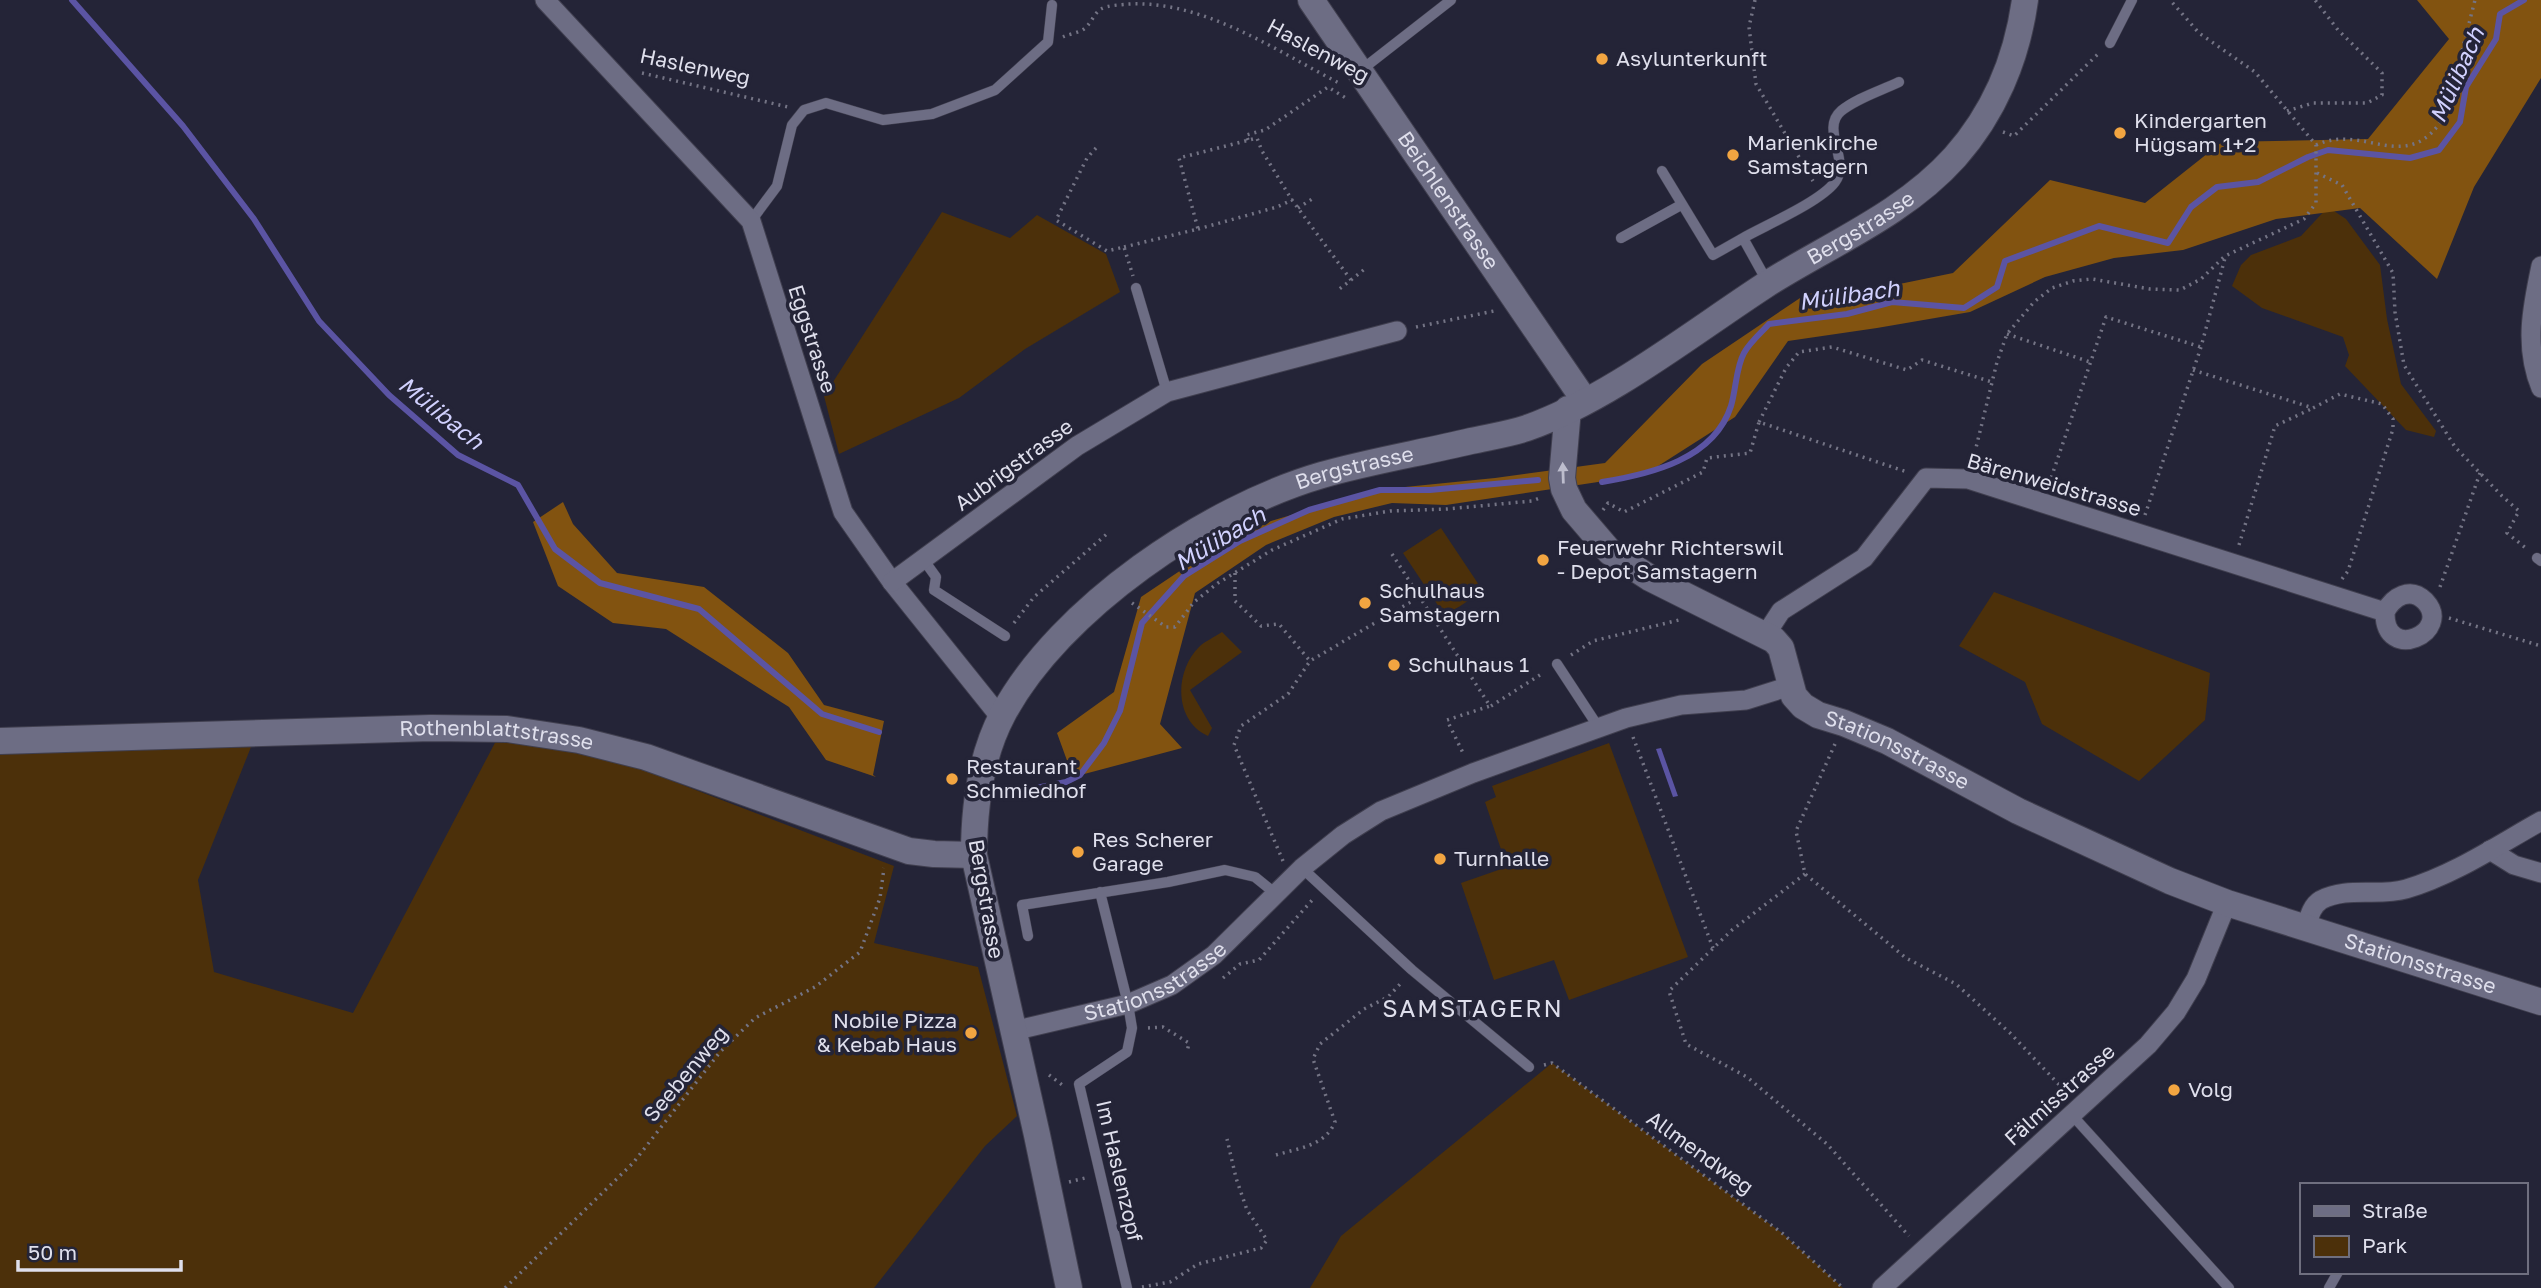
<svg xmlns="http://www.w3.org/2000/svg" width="2541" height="1288" font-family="'Golos Text',sans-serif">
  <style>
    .green { fill: #4c300a }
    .forest { fill: #825310 }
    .water { fill: #5b54a3 }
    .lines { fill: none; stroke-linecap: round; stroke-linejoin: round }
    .stream { stroke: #5b54a3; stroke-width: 6 }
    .lane-casing { stroke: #403f4f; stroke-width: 11 }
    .street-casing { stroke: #403f4f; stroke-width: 21 }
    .secondary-casing { stroke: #403f4f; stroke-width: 28 }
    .path { stroke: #747485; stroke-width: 3.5; stroke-dasharray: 2 5; stroke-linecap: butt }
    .lane { stroke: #6d6d84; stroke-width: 10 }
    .street { stroke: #6d6d84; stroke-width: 19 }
    .secondary { stroke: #6d6d84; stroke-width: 26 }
    .oneway { fill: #bdbdcd }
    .poi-dot { fill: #f2a541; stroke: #242437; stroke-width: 2.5 }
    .labels { text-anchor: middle; stroke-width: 7; stroke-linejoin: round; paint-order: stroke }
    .street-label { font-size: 21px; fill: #dfdfec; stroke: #242437 }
    .poi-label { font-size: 21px; fill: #dfdfec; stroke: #242437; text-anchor: start }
    .water-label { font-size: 23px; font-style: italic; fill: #d1d1fe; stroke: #242437 }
    .quarter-label { font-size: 24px; letter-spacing: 2px; fill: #dfdfec; stroke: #242437 }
  </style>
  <rect width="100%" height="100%" fill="#242437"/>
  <path class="green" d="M2328 207 2346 219 2380 265 2387 319 2401 384 2436 431 2434 437 2406 430 2345 366 2349 355 2343 337 2262 308 2232 286 2241 265 2251 255 2301 236Z
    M942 212 1010 238 1037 215 1106 254 1120 292 1025 349 959 398 839 454 824 396Z
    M1441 528 1483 591 1445 616 1403 553Z
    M1994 592 2210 673 2205 720 2139 781 2042 724 2025 682 1959 646Z
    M1222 632 1242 652 1190 690 1212 728 1208 736C1174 721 1174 672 1199 647 1205 641 1215 637 1222 632Z
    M508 718 894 866 874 943 978 967 1017 1116 985 1146 874 1288H0V753L251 747 198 880 214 972 353 1013Z
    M1609 743 1688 957 1569 1000 1554 960 1494 980 1461 883 1507 867 1485 802 1496 797 1492 786Z
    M1552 1063 1782 1233 1843 1288H1310L1341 1236Z"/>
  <path class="forest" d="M2417 0H2541V78L2474 187 2437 279 2360 208 2276 219 2183 250 2114 258 2045 277 1970 312 1877 328 1788 341 1735 417 1644 475 1446 505 1392 503 1334 517 1266 545 1195 593 1160 724 1182 748 1073 777 1057 733 1114 692 1141 597 1202 556 1271 521 1375 490 1495 478 1605 463 1702 364 1806 294 1880 288 1953 273 2050 180 2145 203 2222 142 2368 139 2449 39Z
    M563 502 573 524 617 573 704 587 788 653 824 705 884 721 873 775 876 777 826 760 789 707 666 629 613 623 558 586 533 522Z"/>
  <path class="water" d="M1661 748 1678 796 1673 797 1656 749Z"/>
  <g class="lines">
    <path class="stream" d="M72 0 183 126 254 219 319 321 389 395 458 455 518 485 555 549 600 583 699 609 822 714 879 732
      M1602 482C1651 474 1714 459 1731 406 1736 390 1736 367 1744 353 1750 342 1761 333 1769 324L1847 314 1892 302 1964 308 1997 287 2005 261 2099 226 2168 243 2191 207 2217 187 2258 182 2308 157 2328 150 2410 158 2439 150 2460 122 2466 87 2496 39 2500 14 2524 0
      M1036 788 1066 782 1080 775 1104 743 1120 711 1142 623 1184 576 1240 541 1309 510 1380 490H1430L1538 480"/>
    <defs>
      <path id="lane" d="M2110 43 2132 0
        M1360 71 1451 0
        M1662 171 1713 255 1743 238 1768 283
        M751 221 777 186 792 125 804 110 826 103 883 120 932 114 995 90 1048 42 1052 5
        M1621 238 1681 205
        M1743 238C1766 225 1820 202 1835 182 1851 161 1820 129 1841 111 1857 98 1880 91 1899 82
        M1136 288 1167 392
        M2537 558 2541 561
        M923 559 936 577 934 590 1005 636
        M1557 664 1599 728
        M1302 868 1412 970 1529 1067
        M1100 892 1128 1004 1132 1028 1127 1052 1079 1084 1127 1288
        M1028 936 1022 905 1168 882 1225 870 1255 877 1276 894
        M2072 1115 2229 1288
        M2329 1288 2338 1272"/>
      <g id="street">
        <path d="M545 0 751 221 843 512 892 582 1001 718"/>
        <path d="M2541 266C2532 308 2524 347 2541 388"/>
        <path d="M892 582 1077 446 1167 392 1397 331"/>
        <path d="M1766 634 1781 611 1864 558 1926 478 1968 479 2385 612C2384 664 2454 632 2425 601 2410 586 2393 597 2385 612"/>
        <path d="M2490 850 2514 865 2541 873"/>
        <path d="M2306 928C2309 918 2311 906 2321 900 2347 886 2379 897 2406 889 2454 875 2498 845 2541 821"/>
        <path id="s1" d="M1013 1031 1128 1004 1172 985 1214 955 1302 868 1343 835 1381 811 1473 773 1626 718 1681 705 1746 700 1790 686"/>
        <path d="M1882 1288 2148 1045 2176 1012 2196 979 2227 903"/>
      </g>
      <g id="secondary">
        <path id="s2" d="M1311 0 1585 401"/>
        <path id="s3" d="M1568 409 1562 478 1564 489 1574 510 1610 552 1650 578 1774 640 1781 648 1794 696 1803 706 1818 715 1844 723 1887 741 2018 811 2170 881 2227 903 2541 1002"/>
        <path id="s4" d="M0 741 431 728 507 729 579 740 646 757 909 851 934 854 974 855"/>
        <path id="s5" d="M1069 1288 1037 1135 974 855C974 807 980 757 1003 714 1060 608 1208 508 1322 475 1371 461 1421 453 1471 441 1489 437 1509 434 1527 428 1607 400 1692 333 1764 286 1828 245 1903 215 1955 157 1994 113 2017 58 2025 0"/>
      </g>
    </defs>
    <use href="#lane" class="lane-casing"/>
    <use href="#street" class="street-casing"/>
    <use href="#secondary" class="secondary-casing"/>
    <path class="path" d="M1755 0 1749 27 1756 84 1813 181
      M1063 37C1069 34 1078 33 1084 29 1091 24 1094 13 1101 9 1108 5 1121 5 1128 4 1203 0 1275 50 1339 83
      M642 73 788 107
      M2287 111 2313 103H2367L2382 95V73L2338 30 2315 0
      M2003 132 2014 136 2100 52
      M1248 140 1246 135 1265 130 1328 87 1349 100
      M2316 145C2366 122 2407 179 2446 114L2475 0
      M1096 148 1087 158 1056 220 1107 251 1124 247 1133 276
      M2317 173 2342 185 2393 273 2395 312 2404 365 2455 447 2502 496 2519 511 2507 533 2527 549
      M1298 208 1312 199
      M1198 229 1277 207 1292 200 1351 280 1338 290
      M1124 247 1198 229 1179 158 1257 138 1262 151 1292 200
      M1351 280 1366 268
      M1416 327 1494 311
      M2007 334 2090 362
      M2193 370 2313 408 2340 394 2382 404 2393 419V429L2348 571 2342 579
      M1759 422 1786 368 1799 352 1832 347 1907 370 1922 360 1992 382
      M1973 460 1997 362 2007 334 2034 302 2052 288 2073 281 2092 279 2150 289 2180 290 2201 279 2225 256 2304 219 2316 203V145L2255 72 2199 33 2170 0
      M2049 484 2106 317 2201 347
      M1603 510 1608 503 1624 512 1703 472 1707 458 1750 453 1759 422 1907 472
      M2145 515 2201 347 2225 258
      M2239 545 2275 426 2311 409
      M1392 554 1490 706 1447 720 1464 755
      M1235 573V601L1261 626 1279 624 1310 661
      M2440 587 2480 473
      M1132 603 1166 627H1175L1194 602 1218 583 1272 550 1342 519 1390 511 1447 509 1532 501 1542 497
      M2449 618 2541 646
      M1014 623 1034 597 1108 533
      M1571 655 1593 641 1679 620
      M1491 706 1543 673
      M1633 737 1713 948
      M1835 744 1796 831 1805 874 1906 958 1956 984 2010 1033 2066 1092
      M1283 861 1234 745 1241 726 1288 694 1310 661 1419 597
      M1805 874 1732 930 1669 991 1686 1044 1747 1077 1827 1144 1909 1236
      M1223 978 1240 964 1259 960 1314 898
      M1148 1028 1163 1027 1189 1043 1187 1052
      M1544 1065 1552 1063 1782 1233 1843 1288
      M1049 1075 1065 1087
      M1276 1155C1299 1148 1325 1146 1335 1122L1313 1059 1320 1044 1364 1009 1388 997 1402 982
      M1069 1182 1085 1178
      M1142 1287 1170 1282 1198 1264 1261 1248 1267 1240 1247 1210 1236 1178 1227 1139
      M505 1288 633 1163 720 1052 755 1018 815 987 860 952 880 898 884 868"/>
    <use href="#lane" class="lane"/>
    <use href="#street" class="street"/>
    <use href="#secondary" class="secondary"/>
  </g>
  <defs><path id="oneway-solid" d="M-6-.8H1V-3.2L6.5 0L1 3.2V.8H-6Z" transform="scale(1.75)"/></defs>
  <use class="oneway" href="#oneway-solid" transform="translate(1563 473) rotate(-92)"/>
  <g class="poi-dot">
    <circle cx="1602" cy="59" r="7"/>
    <circle cx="2120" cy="133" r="7"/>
    <circle cx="1733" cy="155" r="7"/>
    <circle cx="1543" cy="560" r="7"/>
    <circle cx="1365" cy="603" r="7"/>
    <circle cx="1394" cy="665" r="7"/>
    <circle cx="952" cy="779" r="7"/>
    <circle cx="1078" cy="852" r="7"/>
    <circle cx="1440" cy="859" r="7"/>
    <circle cx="971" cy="1033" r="7"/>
    <circle cx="2174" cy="1090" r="7"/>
  </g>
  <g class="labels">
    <g class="street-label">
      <text transform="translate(1318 51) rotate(28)" y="7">Haslenweg</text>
      <text transform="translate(695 67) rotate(12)" y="7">Haslenweg</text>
      <text dy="7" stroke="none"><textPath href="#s2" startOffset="243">Beichlenstrasse</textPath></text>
      <text dy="7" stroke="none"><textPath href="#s5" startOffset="1596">Bergstrasse</textPath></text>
      <text transform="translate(812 339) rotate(72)" y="7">Eggstrasse</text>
      <text transform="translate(1014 465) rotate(-36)" y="7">Aubrigstrasse</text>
      <text dy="7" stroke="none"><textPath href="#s5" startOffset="1029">Bergstrasse</textPath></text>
      <text transform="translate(2054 485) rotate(16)" y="7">Bärenweidstrasse</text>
      <text dy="7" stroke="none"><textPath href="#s4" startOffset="497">Rothenblattstrasse</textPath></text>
      <text dy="7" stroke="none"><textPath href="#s3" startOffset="523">Stationsstrasse</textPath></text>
      <text transform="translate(986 899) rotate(80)" y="7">Bergstrasse</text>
      <text dy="7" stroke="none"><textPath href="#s3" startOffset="1090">Stationsstrasse</textPath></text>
      <text dy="7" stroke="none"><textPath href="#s1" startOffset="152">Stationsstrasse</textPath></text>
      <text transform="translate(686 1074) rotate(-50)" y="7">Seebenweg</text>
      <text transform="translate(2060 1095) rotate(-42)" y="7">Fälmisstrasse</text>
      <text transform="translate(1700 1153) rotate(36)" y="7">Allmendweg</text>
      <text transform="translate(1119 1171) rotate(77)" y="7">Im Haslenzopf</text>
    </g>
    <g class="poi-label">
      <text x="1616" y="66">Asylunterkunft</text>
      <text x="2134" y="128">Kindergarten<tspan x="2134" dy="24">Hügsam 1+2</tspan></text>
      <text x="1747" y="150">Marienkirche<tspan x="1747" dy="24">Samstagern</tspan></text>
      <text x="1557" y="555">Feuerwehr Richterswil<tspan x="1557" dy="24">- Depot Samstagern</tspan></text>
      <text x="1379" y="598">Schulhaus<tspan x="1379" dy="24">Samstagern</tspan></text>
      <text x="1408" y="672">Schulhaus 1</text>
      <text x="966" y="774">Restaurant<tspan x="966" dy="24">Schmiedhof</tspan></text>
      <text x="1092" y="847">Res Scherer<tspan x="1092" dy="24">Garage</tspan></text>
      <text x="1454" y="866">Turnhalle</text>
      <text x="957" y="1028" text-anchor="end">Nobile Pizza<tspan x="957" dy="24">&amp; Kebab Haus</tspan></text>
      <text x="2188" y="1097">Volg</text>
    </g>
    <g class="water-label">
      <text transform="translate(2457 75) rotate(-66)" y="8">Mülibach</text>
      <text transform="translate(1849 295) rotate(-8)" y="8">Mülibach</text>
      <text transform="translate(441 413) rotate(39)" y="8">Mülibach</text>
      <text transform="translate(1220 539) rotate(-31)" y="8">Mülibach</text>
    </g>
    <g class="quarter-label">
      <text x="1473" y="1017">SAMSTAGERN</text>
    </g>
  </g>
  <rect x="2300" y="1183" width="228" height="91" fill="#242437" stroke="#6f6f7f" stroke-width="2"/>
  <rect x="2314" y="1206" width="35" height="10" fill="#6d6d84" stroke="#6f6f7f" stroke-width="2"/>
  <text x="2362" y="1218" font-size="21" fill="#dfdfec">Straße</text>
  <rect x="2314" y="1236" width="35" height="21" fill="#4c300a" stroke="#6f6f7f" stroke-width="2"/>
  <text x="2362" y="1253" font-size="21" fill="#dfdfec">Park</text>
  <path d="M18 1260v10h163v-10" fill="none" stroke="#dfdfec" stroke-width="3.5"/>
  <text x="28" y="1260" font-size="21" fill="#dfdfec" stroke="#242437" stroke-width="5" paint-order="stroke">50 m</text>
</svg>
